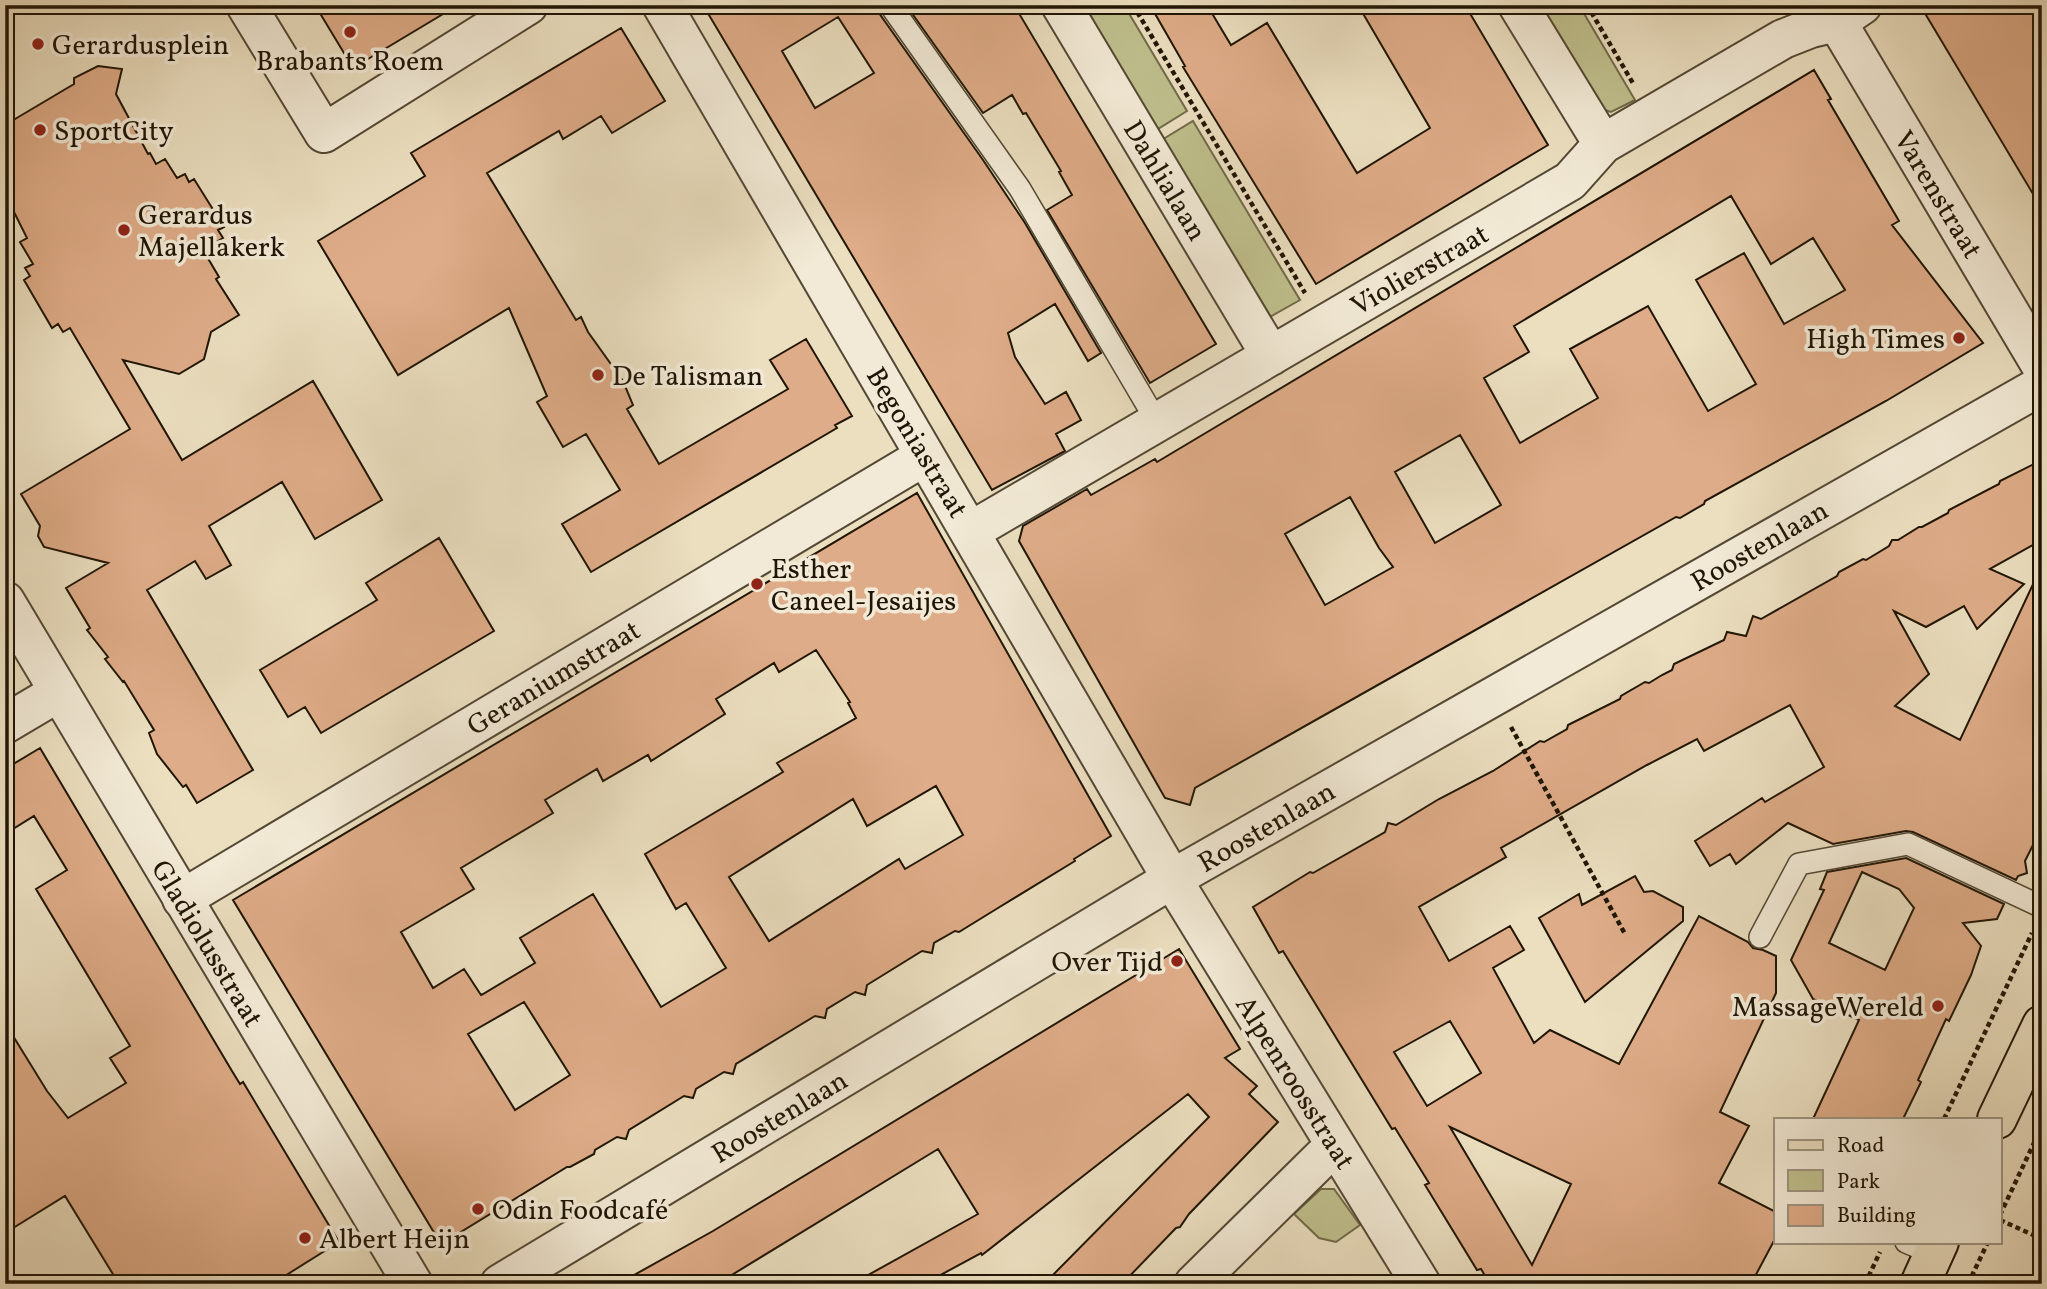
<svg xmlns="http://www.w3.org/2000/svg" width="2047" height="1289" font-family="Vollkorn,serif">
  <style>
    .green { fill: #bfc08d; stroke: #706a49; stroke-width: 2 }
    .building { fill: #deac88; stroke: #201505; stroke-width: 2; fill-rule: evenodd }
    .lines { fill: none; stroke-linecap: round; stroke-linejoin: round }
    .service-casing { stroke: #534834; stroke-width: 24 }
    .minor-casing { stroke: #534834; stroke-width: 42 }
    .tertiary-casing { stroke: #534834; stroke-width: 42 }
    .primary-casing { stroke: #201505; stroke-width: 42 }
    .path { stroke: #201505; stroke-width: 4.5; stroke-dasharray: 5 3.5; stroke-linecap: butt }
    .service { stroke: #f2ead6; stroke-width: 21 }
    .minor { stroke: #f2ead6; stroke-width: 38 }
    .tertiary { stroke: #f2ead6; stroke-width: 38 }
    .primary { stroke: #ebdfc0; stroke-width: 38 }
    .poi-dot { fill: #8f2418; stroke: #f2ead6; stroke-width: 2.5 }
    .labels { text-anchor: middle; stroke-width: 7; stroke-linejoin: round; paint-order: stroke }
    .poi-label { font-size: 28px; fill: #201505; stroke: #f2ead6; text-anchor: start }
    .street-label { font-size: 28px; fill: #201505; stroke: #f2ead6 }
  </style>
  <rect width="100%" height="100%" fill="#ebdfc0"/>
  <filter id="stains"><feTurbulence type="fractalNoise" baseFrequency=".00286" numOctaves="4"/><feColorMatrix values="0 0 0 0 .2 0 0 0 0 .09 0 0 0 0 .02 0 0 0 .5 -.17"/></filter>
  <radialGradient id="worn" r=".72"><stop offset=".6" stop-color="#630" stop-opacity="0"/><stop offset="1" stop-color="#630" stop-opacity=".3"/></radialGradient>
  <path class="green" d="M1077 5H1124L1187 111 1153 132Z
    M1535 5H1579L1635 100 1611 112 1602 109Z
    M1193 121 1300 300 1268 318 1160 141Z
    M1321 1189H1334L1360 1225 1336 1242 1319 1238 1294 1214Z"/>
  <path class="building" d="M315 5H458L353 68Z
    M703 5H877L879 13 983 160 1025 223 1101 353 1088 361 1055 304 1008 333 1015 357 1045 404 1066 392 1081 420 1056 434 1065 451 992 490ZM838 17 874 73 815 108 782 51Z
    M906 5H1014L1216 344 1150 383 1047 210 1072 195 1059 172 1061 171 1026 113 1023 114 1012 95 983 113Z
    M1150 5H1207L1231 45 1267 23 1357 173 1430 128 1358 5H1465L1548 145 1316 284 1183 67 1185 66Z
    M1920 5H2030L2042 25V209Z
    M621 28 665 101 612 133 601 116 563 139 559 131 487 173 576 320 581 317 588 332 623 381 633 405 627 409 659 464 788 389 770 360 806 339 852 416 835 425 837 428 591 572 562 524 620 490 586 434 563 447 537 402 547 396 509 308 398 375 318 241 425 176 411 153Z
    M98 66 122 69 116 94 148 154 150 153 156 164 165 159 177 178 185 174 189 182 194 179 224 227 218 230 223 238 203 250 219 277 216 279 239 315 211 332 204 359 179 374 123 360 182 460 313 381 382 500 315 539 282 482 209 526 231 565 206 579 195 561 147 590 253 770 197 803 186 785 183 787 157 754 149 733 154 730 124 681 123 682 105 659 108 657 87 630 90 628 66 588 108 563 44 547 38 536 40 526 21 494 130 429 70 328 63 332 58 324 52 328 24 280 30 276 25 268 33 264 20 242 27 238 5 194V125L74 84V78Z
    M1814 70 1831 99 1828 100 1899 221 1892 225 1983 343 1886 401 1705 501 1704 504 1680 518 1676 517 1195 788 1190 805 1165 798 1019 541 1023 526 1087 489 1091 495 1155 459 1157 462ZM1731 196 1771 264 1813 238 1845 290 1784 324 1744 253 1696 280 1756 384 1708 411 1648 306 1570 349 1598 398 1520 443 1484 378 1529 352 1514 326ZM1460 435 1501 505 1435 543 1395 472ZM1350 497 1379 548 1393 567 1325 605 1285 534Z
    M2042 460V540L1990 569 2024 584 1977 629 1964 606 1926 627 1894 611 1929 674 1895 706 1960 740 2042 565V836L2037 837 2025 861 2027 873 2018 876 2016 880 1913 832 1906 831 1833 844 1788 823 1736 864 1730 854 1710 866 1695 841 1762 798 1765 802 1824 767 1790 705 1704 751 1697 739 1647 765 1501 848 1506 857 1419 907 1449 961 1510 926 1524 950 1493 968 1534 1043 1550 1030 1619 1064 1699 916 1748 942 1753 948 1763 950 1776 956V993L1720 1112 1749 1126 1719 1183 1776 1212V1237L1751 1284H1490L1481 1269 1477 1270 1425 1185 1429 1183 1395 1128 1392 1129 1283 951 1279 953 1253 907 1310 872 1313 873 1385 832 1388 823 1396 825 1439 799 1493 771 1540 741 1544 742 1567 729 1568 725 1620 699 1621 696 1645 682 1649 683 1662 675 1672 670 1674 664 1724 640 1727 632 1746 636 1753 616 1761 619 1837 576 1839 572 1863 559 1866 560 1889 546 1892 540H1898L1919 527H1922L1948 513 1949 510 1999 484 2000 481ZM1450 1021 1481 1073 1427 1106 1394 1052ZM1450 1127 1571 1184 1532 1265Z
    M917 493 1111 836 1074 859 1075 861 998 908 959 932 955 931 934 943 932 953 922 951 867 985 865 995 855 992 827 1009 825 1018 815 1016 736 1064 733 1074 724 1072 696 1089 693 1098 684 1096 629 1130 626 1139 617 1137 595 1150 594 1154 570 1167H567L441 1244 233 900ZM816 650 850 702 848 703 856 718 777 763 783 772 645 854 676 909 686 903 726 968 661 1007 593 894 520 938 535 963 483 994 481 995 464 969 433 988 401 932 474 889 461 868 553 813 545 800 597 769 603 781 648 755 651 761 725 714 716 699 774 663 779 672ZM936 786 963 835 905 869 899 859 769 941 729 877 853 799 867 826ZM524 1002 570 1075 515 1110 468 1034Z
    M439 538 494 631 321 733 305 707 288 717 260 670 377 600 366 583Z
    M40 748 232 1071 240 1084 243 1082 339 1242 272 1284H119L65 1196 5 1233V1023L47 1091 68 1118 126 1083 110 1058 130 1046 36 889 67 870 34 816 5 834V769Z
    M1906 858 2004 904 1997 919 1963 923 1981 946 1971 975 1949 1021 1946 1019 1918 1080 1921 1082 1903 1119H1813L1859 1020 1813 999 1791 960 1824 890 1820 889 1827 872ZM1862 872 1899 889 1914 908 1885 970 1829 943Z
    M1635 876 1644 892 1653 891 1683 907V921L1585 1002 1539 918 1579 894 1582 905Z
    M1179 949 1240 1049 1225 1058 1257 1086 1249 1094 1278 1122 1189 1214 1180 1227 1176 1228 1122 1284H1044L1209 1117 1188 1094 982 1255 981 1253 924 1284H852L978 1214 938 1149 717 1284H618L713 1231Z"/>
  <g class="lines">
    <defs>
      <path id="service" d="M890 5 1020 189 1157 422
        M1760 937 1799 864 1908 844 2042 907
        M1906 1242 1934 1254"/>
      <path id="minor" d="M246 5 324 133 528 5
        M662 5 1172 879 1421 1284
        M1061 5 1271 356
        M1518 5 1603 144
        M1837 22 2042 367
        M971 531 1570 181 1603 144 1783 39 1811 28 1837 22 1862 5
        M5 724 59 692
        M182 899 925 456
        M1194 1284 1335 1145"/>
      <path id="tertiary" d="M5 601 413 1284
        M500 1284 1172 879 2042 385"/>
      <path id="primary" d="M1997 1119 2042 1025
        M1920 1284 1939 1242"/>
    </defs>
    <use href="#service" class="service-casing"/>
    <use href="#minor" class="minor-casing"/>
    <use href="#tertiary" class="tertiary-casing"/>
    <use href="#primary" class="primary-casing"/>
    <path class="path" d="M1133 5 1305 293
      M1587 5 1634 85
      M1511 727 1625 934
      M1944 1119 2032 933
      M2000 1215 2042 1126
      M2000 1220 2042 1239
      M1865 1284 1880 1252
      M1968 1284 1988 1242"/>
    <use href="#service" class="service"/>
    <use href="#minor" class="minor"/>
    <use href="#tertiary" class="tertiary"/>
    <use href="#primary" class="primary"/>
  </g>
  <g class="poi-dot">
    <circle cx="350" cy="32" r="7"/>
    <circle cx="38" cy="44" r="7"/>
    <circle cx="40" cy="130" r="7"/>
    <circle cx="124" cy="230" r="7"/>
    <circle cx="1959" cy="338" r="7"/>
    <circle cx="598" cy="375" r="7"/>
    <circle cx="757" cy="584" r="7"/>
    <circle cx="1177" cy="961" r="7"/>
    <circle cx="1938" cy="1006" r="7"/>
    <circle cx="478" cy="1209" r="7"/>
    <circle cx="305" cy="1238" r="7"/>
  </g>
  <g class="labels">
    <g class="poi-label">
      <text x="52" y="54">Gerardusplein</text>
      <text x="350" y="70" text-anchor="middle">Brabants Roem</text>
      <text x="54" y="140">SportCity</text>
      <text x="138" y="224">Gerardus<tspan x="138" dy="32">Majellakerk</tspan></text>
      <text x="1945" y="348" text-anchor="end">High Times</text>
      <text x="612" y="385">De Talisman</text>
      <text x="771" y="578">Esther<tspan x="771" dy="32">Caneel-Jesaijes</tspan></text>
      <text x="1163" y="971" text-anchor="end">Over Tijd</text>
      <text x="1924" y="1016" text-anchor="end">MassageWereld</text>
      <text x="492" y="1219">Odin Foodcafé</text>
      <text x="319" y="1248">Albert Heijn</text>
    </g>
    <g class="street-label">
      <text transform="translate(1166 180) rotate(59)" y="10">Dahlialaan</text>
      <text transform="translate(1939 194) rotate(59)" y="10">Varenstraat</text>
      <text transform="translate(1419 269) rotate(-30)" y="10">Violierstraat</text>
      <text transform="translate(918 442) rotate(59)" y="10">Begoniastraat</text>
      <text transform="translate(1759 545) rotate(-30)" y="10">Roostenlaan</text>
      <text transform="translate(553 677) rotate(-31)" y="10">Geraniumstraat</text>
      <text transform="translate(1266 826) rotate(-30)" y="10">Roostenlaan</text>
      <text transform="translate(208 943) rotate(59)" y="10">Gladiolusstraat</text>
      <text transform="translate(1296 1082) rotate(58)" y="10">Alpenroosstraat</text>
      <text transform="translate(779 1116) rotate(-31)" y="10">Roostenlaan</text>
    </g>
  </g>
  <rect width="2047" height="1289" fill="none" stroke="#ebdfc0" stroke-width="28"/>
  <rect x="7" y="7" width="2033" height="1275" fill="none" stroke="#201505" stroke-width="3.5"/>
  <rect x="14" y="14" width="2019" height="1261" fill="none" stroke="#201505" stroke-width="2"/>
  <rect x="1774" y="1118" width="228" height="126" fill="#f2ead6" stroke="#9e9582" stroke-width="2"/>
  <rect x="1788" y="1140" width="35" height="10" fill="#ebdfc0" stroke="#9e9582" stroke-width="2"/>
  <text x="1837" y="1152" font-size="21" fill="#201505">Road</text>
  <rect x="1788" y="1170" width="35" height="21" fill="#bfc08d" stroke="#9e9582" stroke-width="2"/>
  <text x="1837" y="1188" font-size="21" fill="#201505">Park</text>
  <rect x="1788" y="1205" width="35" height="21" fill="#deac88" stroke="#9e9582" stroke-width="2"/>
  <text x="1837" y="1222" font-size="21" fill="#201505">Building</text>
  <rect width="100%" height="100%" filter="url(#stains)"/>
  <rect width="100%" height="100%" fill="url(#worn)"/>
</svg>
